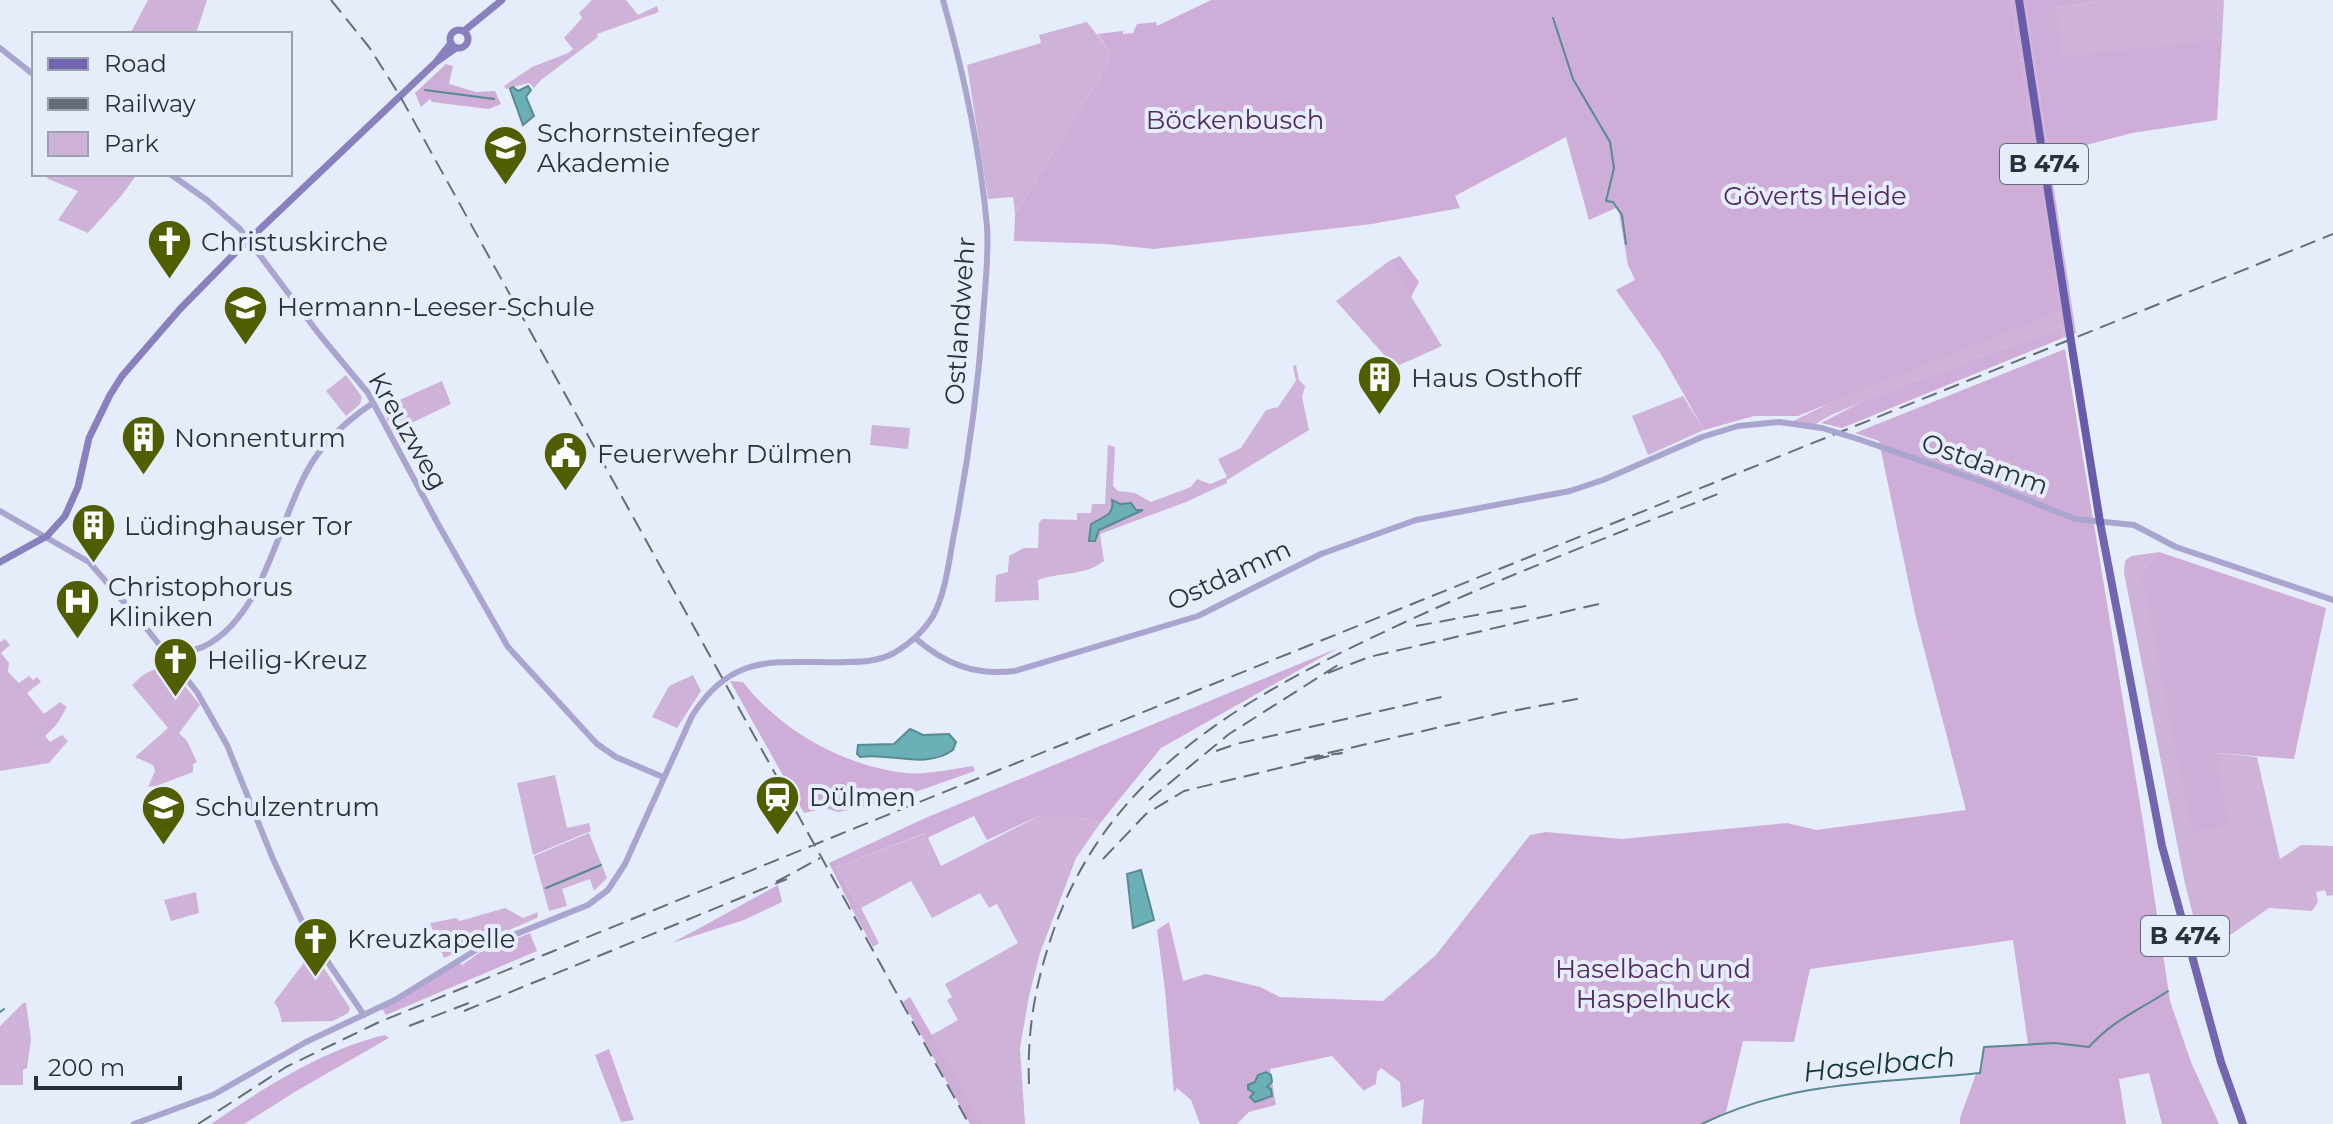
<svg xmlns="http://www.w3.org/2000/svg" width="2333" height="1124" font-family="Montserrat,sans-serif">
  <style>
    .green { fill: #cfb2d8 }
    .forest { fill: #ceadd9 }
    .water { fill: #6bb0b7; stroke: #588a92; stroke-width: 2 }
    .lines { fill: none; stroke-linecap: round; stroke-linejoin: round }
    .stream { stroke: #588a92; stroke-width: 2 }
    .tertiary { stroke: #a9a5ce; stroke-width: 6 }
    .secondary { stroke: #8881bd; stroke-width: 7 }
    .primary { stroke: #7267af; stroke-width: 8 }
    .trunk { stroke: #685ba9; stroke-width: 8 }
    .rail { stroke: #666d79; stroke-width: 2; stroke-dasharray: 16 8; stroke-linecap: butt }
    .tertiary-bridge { stroke: #a9a5ce; stroke-width: 6 }
    .trunk-bridge { stroke: #685ba9; stroke-width: 8 }
    .labels { text-anchor: middle; stroke-width: 8; stroke-linejoin: round; paint-order: stroke }
    .shield { fill: #e6edfa; stroke: #626976; stroke-width: 2 }
    .shield-label { font-size: 24px; font-weight: bold; fill: #2a313d }
    .park-label { font-size: 26px; fill: #542b61; stroke: #e6edfa }
    .poi-label { font-size: 26px; fill: #2a313d; stroke: #e6edfa; text-anchor: start }
    .street-label { font-size: 26px; fill: #2a313d; stroke: #e6edfa }
    .water-label { font-size: 28px; font-style: italic; fill: #133639; stroke: #e6edfa }
  </style>
  <rect width="100%" height="100%" fill="#e6edfa"/>
  <path class="green" d="M148 0H207L196 34H130Z
    M592 0H626L638 15 657 6 659 12 597 34 598 37 541 80 534 88 529 83 506 89 504 86 532 67 568 53 573 49 564 38 582 18 579 13Z
    M2011 0H2025L2076 333 2063 338 2061 327 1869 398C1854 407 1823 416 1814 426L1791 422 1830 403 2059 311Z
    M2107 0H2224L2222 38 2062 58 2057 8Z
    M1087 22 1111 53 1097 82 1015 214 1013 197 988 199 967 65 1041 43 1039 35Z
    M45 174H137L122 195 88 233 58 220 78 191 48 179Z
    M1389 261 1442 346 1395 367 1336 301Z
    M1296 365 1299 380 1305 386 1302 397 1309 430 1227 480V483L1186 502 1100 534 1104 561C1085 576 1060 572 1038 580L1039 600 995 602 996 575 1008 572 1009 556 1024 548H1038L1039 523 1042 519 1077 520V513H1091L1092 504H1105L1108 445 1115 447 1113 486 1118 491 1135 493 1151 502 1191 487 1197 479 1210 484 1227 477 1218 459 1241 448 1266 410 1278 407 1296 381 1293 366Z
    M346 375 362 397 360 404 346 416 326 391Z
    M442 381 451 404 393 432 384 413 386 406Z
    M1683 396 1704 430 1648 455 1632 416Z
    M872 425 910 428 908 449 870 445Z
    M2159 552 2141 571 2216 753 2257 757 2280 859 2301 845 2333 846V895L2327 896 2325 890 2316 892 2318 902 2312 911 2269 908 2213 947 2197 930 2185 884 2124 573 2125 561 2131 556Z
    M5 639 10 645 1 653 9 663 8 672 19 683 29 676 33 680 37 677 41 682 27 693 44 714 60 702 67 707 57 724 45 736 50 742 62 735 68 741 49 763 0 771V642Z
    M163 665 170 667 200 705 179 733 187 741 197 762 193 764V772L156 786 148 787 155 771 153 765 135 757 168 728 132 685 143 675Z
    M693 675 701 691 677 728 652 717 669 686Z
    M555 775 567 828 589 823 591 831 533 855 517 783Z
    M1039 816H1069L1101 822 1076 858 1040 953 1029 996 1020 1048 1025 1124H983L930 1036 958 1020 947 1000 952 997 945 984 1018 943 997 904 989 908 980 893 932 918 911 881 861 908 879 943 873 947 853 911 860 908 836 867 926 833 941 866Z
    M589 833 607 878 594 891 590 879 562 889 567 906 549 911 534 856Z
    M196 892 199 913 171 921 164 900Z
    M505 908 523 918 538 912 537 918 444 958 430 923 456 918 460 921Z
    M305 939 350 1008 348 1013 333 1021 282 1022 278 1008 274 1002 303 964Z
    M23 1003H26L31 1039 27 1068 23 1070V1085H0V1026Z"/>
  <path class="forest" d="M1211 0H2011L2060 311 1798 416H1754L1704 430 1661 354 1616 290 1635 280 1628 265 1619 213 1616 208 1589 220 1566 137 1455 196 1460 208 1372 224 1154 249 1106 244 1014 241 1015 214 1097 82 1111 53 1097 34 1123 31V34L1133 33 1137 24 1156 22 1157 26Z
    M2025 0H2107L2057 8 2063 57 2222 38 2217 120 2132 133 2086 145 2085 179 2053 182Z
    M446 64 453 66 449 84 476 92 495 91 501 104 489 109 432 102 430 99 421 107 415 93Z
    M1400 256 1419 282 1411 297 1389 261Z
    M2061 327 2063 338 1842 428 1821 423 1869 398Z
    M2065 349 2144 828 2170 1001 2191 1062 2219 1124H2162L2149 1073 2119 1079 2126 1124H1960V1118L1976 1074 1982 1069 1984 1047 2028 1044 2013 940 1810 969 1794 1042 1743 1041 1726 1112 1703 1124H1422L1424 1099 1402 1108 1400 1082 1381 1068 1377 1072 1376 1084 1364 1090 1365 1092 1332 1056 1270 1069 1271 1075H1258L1255 1082 1249 1084 1254 1093 1251 1096 1252 1100 1257 1102 1272 1096 1271 1089 1267 1087 1272 1082 1276 1105 1249 1112 1237 1124H1200L1191 1100 1177 1088 1174 1093 1165 990 1157 930 1169 922 1183 981 1206 974 1260 987 1280 997 1383 1001 1436 955 1530 835 1546 832 1622 839 1787 823 1816 830 1966 810 1916 618 1879 441 1855 433Z
    M2159 552 2326 608 2294 759 2216 753 2228 824 2192 832 2141 571Z
    M1338 648 1161 748 1101 822 1069 816H1039L987 840 974 816 927 838 925 833 836 867 860 908 853 911 829 863 923 819Z
    M730 681 743 682C781 731 844 766 905 773 926 775 952 769 973 766L975 771 884 803 838 812 825 808 804 813Z
    M778 885 782 902 744 920 672 943Z
    M530 933 537 951 386 1015 381 1007 458 962 462 965 479 953Z
    M910 997 983 1124H970L903 1002Z
    M385 1035 389 1038 298 1090 244 1124H211C262 1089 324 1049 385 1035Z
    M609 1049 634 1120 621 1122 595 1055Z"/>
  <path class="water" d="M528 86 531 90 526 97 534 116 523 125 510 89 513 87 518 91Z
    M1112 500 1120 504 1131 503 1136 510H1143L1099 530 1095 541H1089L1091 524C1102 517 1115 516 1112 500Z
    M910 729 923 735 949 734 956 742 953 750C925 770 889 752 860 757L857 754 858 745 894 744Z
    M1141 870 1154 920 1133 928 1127 874Z
    M1266 1072 1271 1075 1272 1082 1267 1087 1271 1089 1272 1096 1255 1102 1250 1097 1254 1093 1248 1089V1085L1255 1082 1258 1075Z"/>
  <g class="lines">
    <path class="stream" d="M1553 18 1573 79 1610 142 1614 168 1606 201 1613 202 1622 215 1626 244
      M425 90 494 99
      M546 888 601 865
      M0 1012 4 1009
      M1702 1124C1790 1080 1885 1083 1980 1073L1984 1047 2055 1043 2089 1047C2113 1020 2138 1011 2168 991"/>
    <path class="tertiary" d="M0 48 34 75
      M170 174 207 200 240 229 319 334 368 393 438 524 508 647 597 744 616 757 663 777
      M1858 439 1983 482 2075 519 2134 525 2176 547 2333 600
      M0 511 89 562 143 624 197 692 227 745 273 859 306 930 364 1015
      M915 638C945 664 975 676 1015 671L1198 616 1321 554 1416 520 1570 491 1603 480 1702 437 1738 426 1779 422 1822 428
      M169 656C181 653 194 651 205 646 264 615 277 526 306 473 321 444 346 421 373 403
      M134 1124 213 1095 306 1042 395 1000 476 950 588 905 608 890 625 864 692 716C734 649 779 664 847 662 863 662 879 661 894 653 909 644 924 631 933 616 946 592 949 560 954 534 968 462 978 390 983 317 985 287 989 256 987 226 980 150 964 74 943 0"/>
    <path class="secondary" d="M450 39a9 9 0 1 1 18 0a9 9 0 1 1-18 0Z
      M464 31 502 0
      M436 62 451 43
      M0 562 47 536 65 516 78 487 89 438 110 395 122 376 180 309 237 251 435 63 456 48"/>
    <path class="primary" d="M2100 522 2162 846 2221 1062 2243 1124"/>
    <path class="trunk" d="M2019 0 2069 328
      M2073 354 2100 522"/>
    <path class="rail" d="M331 0 369 47 400 96 969 1124
      M1416 626 1531 605
      M1328 673 1369 657 1603 603
      M1216 751 1236 744 1446 696
      M1149 800 1229 734 1338 665
      M1103 859 1146 814 1184 791 1342 753 1302 759 1501 713 1582 698
      M776 882 820 858
      M464 1011 787 879
      M409 1026 474 1001
      M1029 1084C1027 1031 1035 985 1052 935 1108 768 1253 693 1403 623 1507 575 1616 534 1723 492
      M198 1124 286 1067 377 1023 897 811 2333 234"/>
    <path class="tertiary-bridge" d="M1822 428 1858 439"/>
    <path class="trunk-bridge" d="M2069 328 2073 354"/>
  </g>
  <defs>
    <symbol id="university-pin" viewBox="-11 -11 22 30"><path d="M0 17L-7.5 6A9.5 9.5 0 1 1 7.5 6Z" fill="#4f5e00" stroke="#e6edfa"/><path d="M0-5L7-2L0 1L-7-2ZM-4 1L0 2.5L4 1V4Q0 6-4 4Z" fill="#fff"/></symbol>
    <symbol id="church-pin" viewBox="-11 -11 22 30"><path d="M0 17L-7.5 6A9.5 9.5 0 1 1 7.5 6Z" fill="#4f5e00" stroke="#e6edfa"/><path d="M-1.2-6h2.4v3.5h3.3v2.4h-3.3V6h-2.4V-.1h-3.3v-2.4h3.3Z" fill="#fff"/></symbol>
    <symbol id="school-pin" viewBox="-11 -11 22 30"><path d="M0 17L-7.5 6A9.5 9.5 0 1 1 7.5 6Z" fill="#4f5e00" stroke="#e6edfa"/><path d="M0-5L7-2L0 1L-7-2ZM-4 1L0 2.5L4 1V4Q0 6-4 4Z" fill="#fff"/></symbol>
    <symbol id="building-pin" viewBox="-11 -11 22 30"><path d="M0 17L-7.5 6A9.5 9.5 0 1 1 7.5 6Z" fill="#4f5e00" stroke="#e6edfa"/><path d="M-4-6H4V6H1V3H-1V6H-4ZM-2.5-4.3h1.7v1.8h-1.7ZM.8-4.3h1.7v1.8H.8ZM-2.5-1h1.7V.8h-1.7ZM.8-1h1.7V.8H.8Z" fill="#fff"/></symbol>
    <symbol id="civic-pin" viewBox="-11 -11 22 30"><path d="M0 17L-7.5 6A9.5 9.5 0 1 1 7.5 6Z" fill="#4f5e00" stroke="#e6edfa"/><path d="M-.6-6.5H3V-4.5H.6V-3L4-1V1h2V6H-6V1h2V-1L-.6-3ZM-1.2 2.5V6h2.4V2.5Z" fill="#fff"/></symbol>
    <symbol id="hospital-pin" viewBox="-11 -11 22 30"><path d="M0 17L-7.5 6A9.5 9.5 0 1 1 7.5 6Z" fill="#4f5e00" stroke="#e6edfa"/><path d="M-5-5h3v3.5h4V-5h3V5h-3V1.5h-4V5h-3Z" fill="#fff"/></symbol>
    <symbol id="station-pin" viewBox="-11 -11 22 30"><path d="M0 17L-7.5 6A9.5 9.5 0 1 1 7.5 6Z" fill="#4f5e00" stroke="#e6edfa"/><path d="M-3-6H3Q5-6 5-4V2Q5 4 3 4L4.5 6H3L1.5 4h-3L-3 6H-4.5L-3 4Q-5 4-5 2V-4Q-5-6-3-6ZM-3.5-4v3h7v-3ZM-3.5 1v1.5H-2V1ZM2 1v1.5H3.5V1Z" fill="#fff"/></symbol>
  </defs>
  <g fill-rule="evenodd">
    <use href="#university-pin" x="480" y="122" width="51" height="69"/>
    <use href="#church-pin" x="144" y="216" width="51" height="69"/>
    <use href="#school-pin" x="220" y="282" width="51" height="69"/>
    <use href="#building-pin" x="1354" y="352" width="51" height="69"/>
    <use href="#building-pin" x="118" y="412" width="51" height="69"/>
    <use href="#civic-pin" x="540" y="428" width="51" height="69"/>
    <use href="#building-pin" x="68" y="500" width="51" height="69"/>
    <use href="#hospital-pin" x="52" y="576" width="51" height="69"/>
    <use href="#church-pin" x="150" y="634" width="51" height="69"/>
    <use href="#station-pin" x="752" y="772" width="51" height="69"/>
    <use href="#school-pin" x="138" y="782" width="51" height="69"/>
    <use href="#church-pin" x="290" y="914" width="51" height="69"/>
  </g>
  <g class="labels">
    <g class="shield">
      <rect x="2000" y="144" width="88" height="40" rx="6"/>
      <rect x="2141" y="916" width="88" height="40" rx="6"/>
    </g>
    <g class="shield-label">
      <text x="2044" y="172">B 474</text>
      <text x="2185" y="944">B 474</text>
    </g>
    <g class="park-label">
      <text x="1235" y="129">Böckenbusch</text>
      <text x="1815" y="205">Göverts Heide</text>
      <text x="1653" y="978">Haselbach und<tspan x="1653" dy="30">Haspelhuck</tspan></text>
    </g>
    <g class="poi-label">
      <text x="537" y="142">Schornsteinfeger<tspan x="537" dy="30">Akademie</tspan></text>
      <text x="201" y="251">Christuskirche</text>
      <text x="277" y="316">Hermann-Leeser-Schule</text>
      <text x="1411" y="387">Haus Osthoff</text>
      <text x="174" y="447">Nonnenturm</text>
      <text x="597" y="463">Feuerwehr Dülmen</text>
      <text x="124" y="535">Lüdinghauser Tor</text>
      <text x="108" y="596">Christophorus<tspan x="108" dy="30">Kliniken</tspan></text>
      <text x="207" y="669">Heilig-Kreuz</text>
      <text x="809" y="806">Dülmen</text>
      <text x="195" y="816">Schulzentrum</text>
      <text x="347" y="948">Kreuzkapelle</text>
    </g>
    <g class="street-label">
      <text transform="translate(960 321) rotate(-86)" y="9">Ostlandwehr</text>
      <text transform="translate(408 431) rotate(60)" y="9">Kreuzweg</text>
      <text transform="translate(1985 464) rotate(20)" y="9">Ostdamm</text>
      <text transform="translate(1229 575) rotate(-25)" y="9">Ostdamm</text>
    </g>
    <g class="water-label">
      <text transform="translate(1879 1064) rotate(-6)" y="10">Haselbach</text>
    </g>
  </g>
  <rect x="32" y="32" width="260" height="144" fill="#e6edfa" stroke="#9ba2ae" stroke-width="2"/>
  <rect x="48" y="58" width="40" height="12" fill="#7267af" stroke="#9ba2ae" stroke-width="2"/>
  <text x="104" y="72" font-size="24" fill="#2a313d">Road</text>
  <rect x="48" y="98" width="40" height="12" fill="#666d79" stroke="#9ba2ae" stroke-width="2"/>
  <text x="104" y="112" font-size="24" fill="#2a313d">Railway</text>
  <rect x="48" y="132" width="40" height="24" fill="#cfb2d8" stroke="#9ba2ae" stroke-width="2"/>
  <text x="104" y="152" font-size="24" fill="#2a313d">Park</text>
  <path d="M36 1076v12h144v-12" fill="none" stroke="#2a313d" stroke-width="4"/>
  <text x="48" y="1076" font-size="24" fill="#2a313d" stroke="#e6edfa" stroke-width="6" paint-order="stroke">200 m</text>
</svg>
